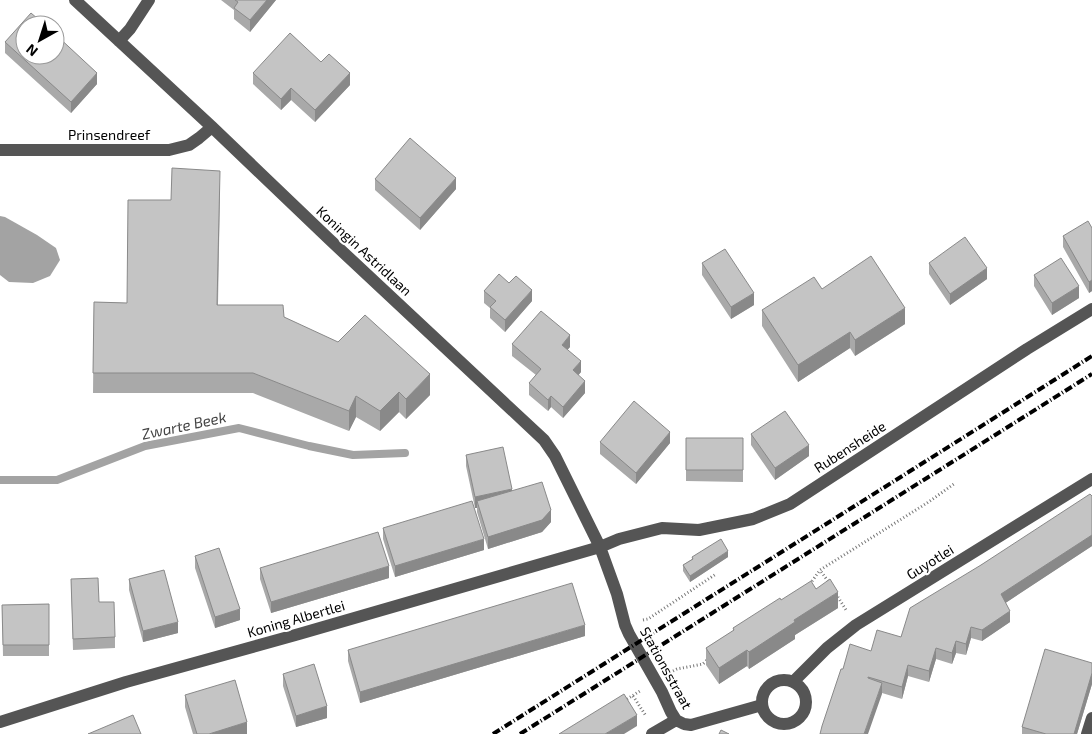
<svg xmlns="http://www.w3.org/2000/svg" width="1092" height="734" font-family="'Exo 2',sans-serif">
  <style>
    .water { fill: #a3a3a3 }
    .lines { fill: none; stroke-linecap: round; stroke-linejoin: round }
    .stream { stroke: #a3a3a3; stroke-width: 8 }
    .path { stroke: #777; stroke-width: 3; stroke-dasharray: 1 2.5; stroke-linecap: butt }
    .minor { stroke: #555; stroke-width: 12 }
    .rail { stroke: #000; stroke-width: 4; stroke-dasharray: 8 2.5 1 2.5; stroke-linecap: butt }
    .wall { fill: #a9a9a9 }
    .shaded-wall { fill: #898989 }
    .building { fill: #c4c4c4; stroke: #898989 }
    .labels { text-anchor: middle; stroke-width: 4.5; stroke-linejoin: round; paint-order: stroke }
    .street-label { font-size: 14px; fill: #000; stroke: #fff }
    .water-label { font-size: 15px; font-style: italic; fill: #444; stroke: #fff }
  </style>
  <rect width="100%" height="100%" fill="#fff"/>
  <path class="water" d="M0 216 5 217 37 235 56 248 60 260 50 276 33 283 9 282 0 275Z"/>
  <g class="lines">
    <path class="stream" d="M0 480H57L145 446 239 428 309 446 353 455 405 453"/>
    <path class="path" d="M810 584 820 570
      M830 584 820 570 927 503 954 484
      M836 594 846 610
      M643 620 648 619 716 574
      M673 671 677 669 703 664 707 660
      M633 696 646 716
      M624 701 640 691"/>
    <path class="minor" d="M75 0 212 127 329 239 544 440 555 456 600 547 617 594 625 625 629 634 662 692 671 712 676 720 684 724 691 725 762 705
      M119 41 130 29 149 0
      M0 150H169L189 145 199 138 212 127
      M762 702a22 22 0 1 1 44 0a22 22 0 1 1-44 0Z
      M794 681 827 648 856 625 1092 479
      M0 722 126 682 299 634 600 547 619 539 662 528 699 530 753 519 790 504 1027 349 1092 309
      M652 734 676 720
      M1087 734 1092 718"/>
    <path class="rail" d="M493 734C692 608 892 483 1092 356
      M520 734 1092 374"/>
  </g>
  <path class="wall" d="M221 0H276L250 32 234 19V10Z
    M5 42 97 84 71 113 5 53Z
    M321 62 350 85 315 122 291 100 281 110 253 84V73Z
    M375 179 456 189 420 230 375 190Z
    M220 191 218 305 284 317 430 395 406 419 399 412 380 431 356 417 349 431 253 393H93L94 302 127 303 171 200Z
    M1092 228V291L1089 293 1063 247V236Z
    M702 263 754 305 731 319 702 275Z
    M929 263 987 279 950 305 929 274Z
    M1034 275 1079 298 1052 315 1034 286Z
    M822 289 905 324 855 356 850 348 798 382 762 326V310Z
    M484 291 532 301 505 332 490 318V308L484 303Z
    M512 344 570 347 567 350 581 372 578 375 585 393 563 418 551 407 548 411 529 395V383L536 375 512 356Z
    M751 434 809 456 775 480 751 445Z
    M686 438H743V482L686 481Z
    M600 442 670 443 636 484 600 454Z
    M466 455 551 522 542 532 488 549 477 512V508H475L466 466Z
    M1092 496V546L1005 603 1010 622 982 641 971 638 966 655 956 653 952 664 936 659 929 682 908 676 902 699 882 693V694L843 669 871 651 901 637 981 565Z
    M383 528 484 550 395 577 383 539Z
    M195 556 240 620 215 628 195 568Z
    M692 557H728L690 582 683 571V565L692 559Z
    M260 568 389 578 271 613 260 579Z
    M71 579 99 602 115 637V648L73 650Z
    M129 579 178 633 143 642 129 590Z
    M816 589 838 608 795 635V639L749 669 747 666 719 684 706 665V648L733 631V628L781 600Z
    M49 604V656H3L2 605Z
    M585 636 360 703 348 661V650Z
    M1092 663V684L1077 734H1022V727Z
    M283 674 327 718 296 727 283 686Z
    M185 695 247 734H193L185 707Z"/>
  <path class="shaded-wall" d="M267 0H276L250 32V20Z
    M97 73V84L71 113V102Z
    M350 73V85L315 122V110Z
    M291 88V100L281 110V99Z
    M456 178V189L420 230V218Z
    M987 268V279L950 305V294Z
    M1092 280V291L1089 293V282Z
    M1079 286V298L1052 315V303Z
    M532 290V301L505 332V320Z
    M754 293V305L731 319V307Z
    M905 308V324L855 356V340Z
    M850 332V348L798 382V365Z
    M570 335V347L562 356V345Z
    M581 361V372L573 382V370Z
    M430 374V395L406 419V399Z
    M585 381V393L563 418V407Z
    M399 392V412L380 431V411Z
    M356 396V417L349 431V411Z
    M551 396V407L548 411V400Z
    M670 432V443L636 484V473Z
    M809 445V456L775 480V468Z
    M512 489V501H477V508H475V497Z
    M551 510V522L542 532 488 549V537Z
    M1092 535V546L1001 606V594Z
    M484 539V550L395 577V566Z
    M728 551V557L690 582V576Z
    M389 566V578L271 613V602Z
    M838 592V608L795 635V639L749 669V652L794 620Z
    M240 609V620L215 628V617Z
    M1010 611V622L982 641V630Z
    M178 622V633L143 642V631Z
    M585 625V636L360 703V692Z
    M971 627V638L966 655V644Z
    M956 641V653L952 664V653Z
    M936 648V659L929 682V671Z
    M747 650V666L719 684V668Z
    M908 665V676L902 699V687Z
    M1092 673V684L1077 734H1074Z
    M882 683V694L868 734H864Z
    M327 706V718L296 727V716Z
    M637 715V726L624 734H605Z
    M247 722V734H209Z"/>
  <path class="building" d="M235 0H267L250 20 234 8 238 2Z
    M31 13 45 25H25V55H55V34L97 73 71 102 5 42Z
    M290 33 321 62 329 54 350 73 315 110 291 88 281 99 253 73Z
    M410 138 456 178 420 218 375 179Z
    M172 168 220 171 217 305H283L284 317 338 342 365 315 430 374 406 399 399 392 380 411 356 396 349 411 253 373H93L94 302 127 303 128 200H171Z
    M1088 221 1092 228V280L1089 282 1063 236Z
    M965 237 987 268 950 294 929 263Z
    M725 249 754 293 731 307 702 263Z
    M871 256 905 308 855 340 850 332 798 365 762 310 814 277 822 289Z
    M1061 258 1079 286 1052 303 1034 275Z
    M499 274 509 283 516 276 532 290 505 320 490 307 496 301 484 291Z
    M541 311 570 335 562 345 581 361 573 370 585 381 563 407 551 396 548 400 529 383 541 369 512 344Z
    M634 401 670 432 636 473 600 442Z
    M785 411 809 445 775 468 751 434Z
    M686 438H743V470H686Z
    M503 447 512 489 475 497 466 455Z
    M542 482 551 510 542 520 488 537 477 501Z
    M1090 494 1092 496V535L1001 594 1010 611 982 630 971 627 966 644 956 641 952 653 936 648 929 671 908 665 902 687 868 677V678L882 683 864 734H820L822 726 841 669H843L850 644 871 651 877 630 901 637 910 608 981 565Z
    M472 501 484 539 395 566 383 528Z
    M378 532 389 566 271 602 260 568Z
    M721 539 728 551 690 576 683 565 693 559 692 557Z
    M219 548 240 609 215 617 195 556Z
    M164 570 178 622 143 631 129 579Z
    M98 578 99 602H114L115 637 73 639 71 579Z
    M830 579 838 592 794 620 795 622 749 652 747 650 719 668 706 648 734 630 733 628 780 598 781 600 811 581 816 589Z
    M572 583 585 625 360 692 348 650Z
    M49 604V645H3L2 605Z
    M1045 649 1092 663V673L1074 734H1046L1022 727Z
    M314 664 327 706 296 716 283 674Z
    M235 680 247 722 209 734H197L185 695Z
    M624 694 637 715 605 734H559Z
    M133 715 141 734H88Z
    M721 730 729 734H719Z"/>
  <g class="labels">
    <g class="street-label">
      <text x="109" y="140">Prinsendreef</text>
      <text transform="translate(364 251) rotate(43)" y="5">Koningin Astridlaan</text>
      <text transform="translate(850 447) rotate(-33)" y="5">Rubensheide</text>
      <text transform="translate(930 562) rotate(-32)" y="5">Guyotlei</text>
      <text transform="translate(296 619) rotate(-16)" y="5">Koning Albertlei</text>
      <text transform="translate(666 668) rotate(61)" y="5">Stationsstraat</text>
    </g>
    <g class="water-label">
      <text transform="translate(184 426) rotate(-12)" y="5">Zwarte Beek</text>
    </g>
  </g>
  <g transform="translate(40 40) rotate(219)"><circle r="24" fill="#ffffff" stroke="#999999"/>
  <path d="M0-4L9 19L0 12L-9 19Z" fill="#000000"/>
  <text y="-8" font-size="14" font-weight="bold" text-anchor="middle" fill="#000000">N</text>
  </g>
</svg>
